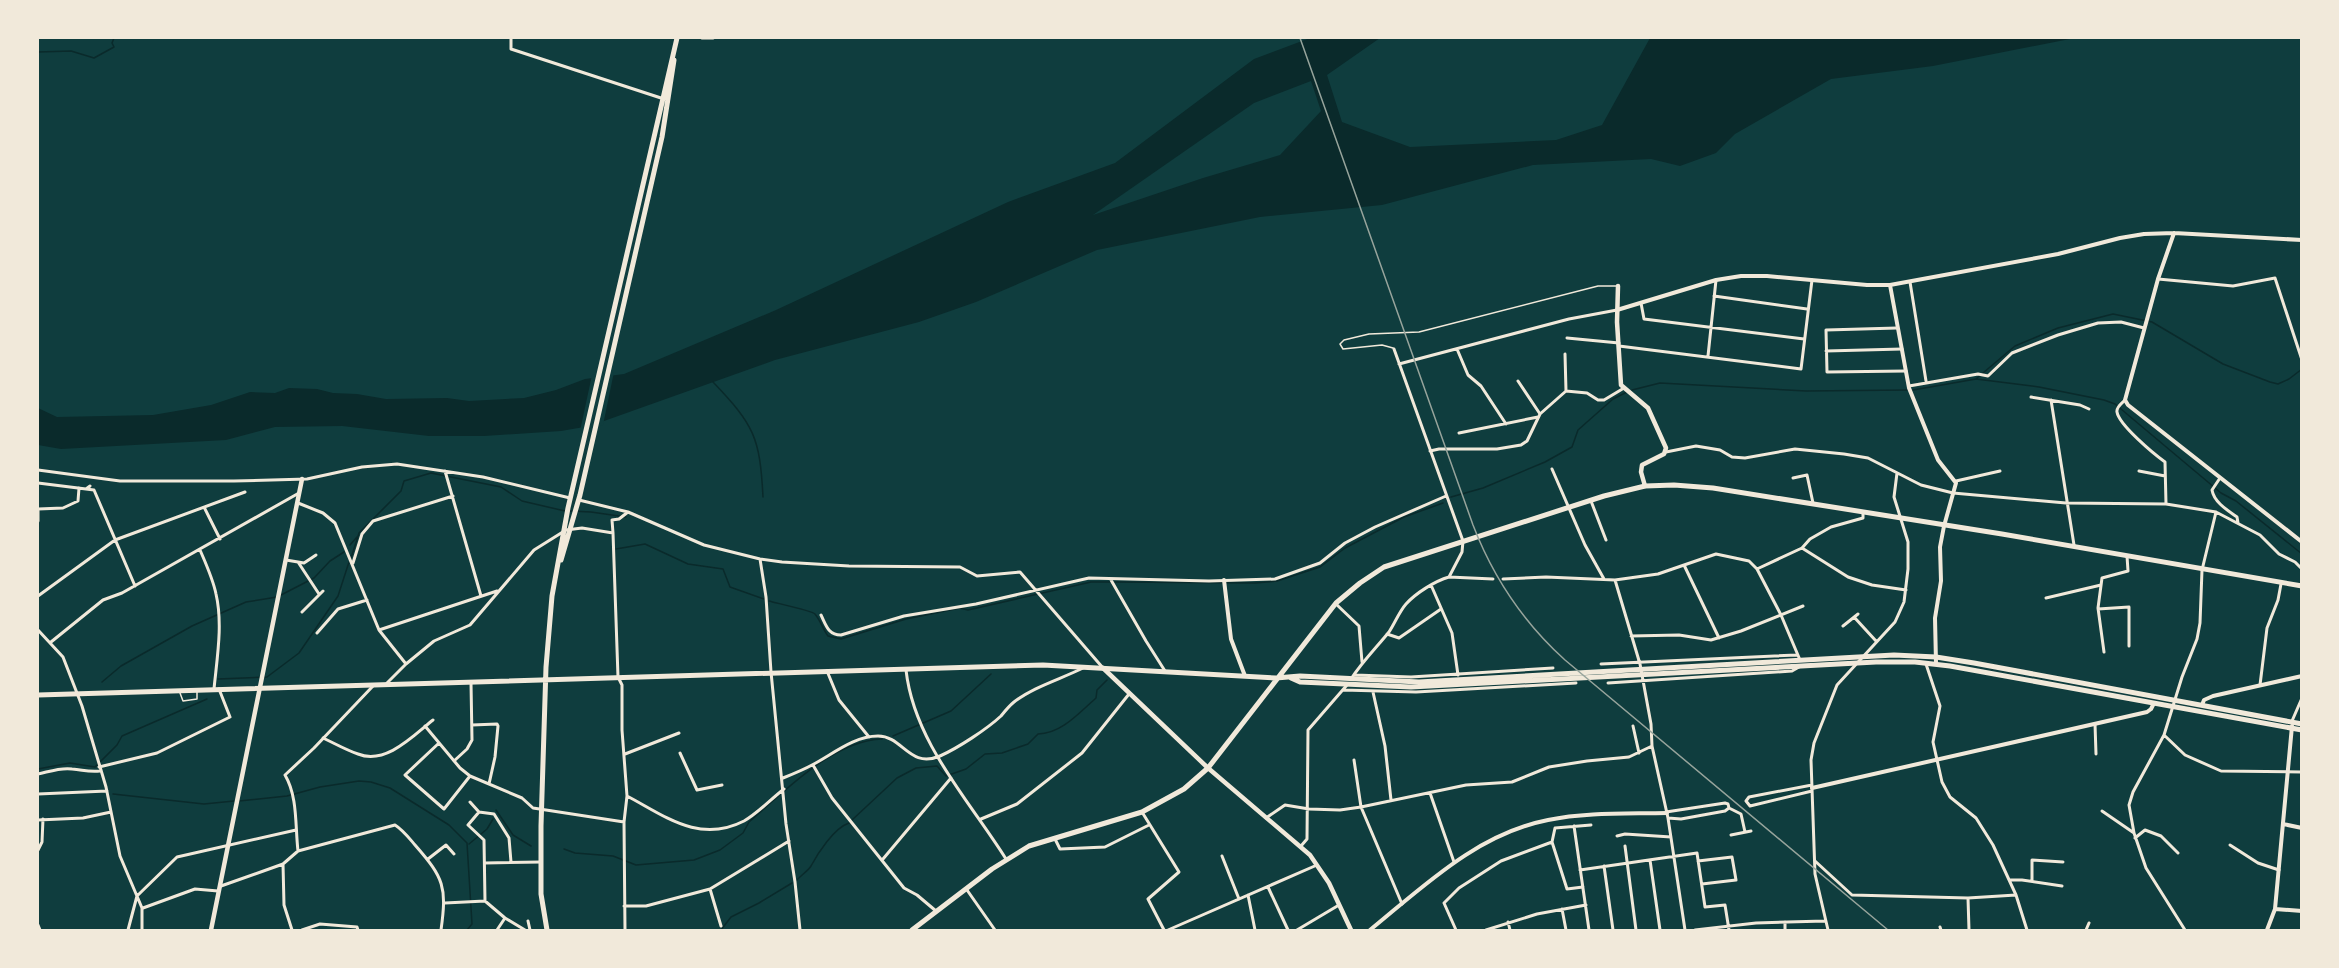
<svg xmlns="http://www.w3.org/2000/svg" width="2339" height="968" font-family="Montserrat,sans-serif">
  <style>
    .water { fill: #0a2a2b; fill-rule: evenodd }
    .pier { fill: #0f3d3e }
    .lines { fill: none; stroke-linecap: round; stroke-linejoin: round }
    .stream { stroke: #0a2a2b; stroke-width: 1.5 }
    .service { stroke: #f1e9da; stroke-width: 1.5 }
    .minor { stroke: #f1e9da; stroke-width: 3 }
    .tertiary { stroke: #f1e9da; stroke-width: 4 }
    .secondary { stroke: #f1e9da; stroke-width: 4.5 }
    .primary { stroke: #f1e9da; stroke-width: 5 }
    .rail { stroke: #97a49c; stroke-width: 1.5 }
  </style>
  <rect width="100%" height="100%" fill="#0f3d3e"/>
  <path class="water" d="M1310 38H1380L1327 75 1342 122 1410 147 1556 140 1602 125 1650 38H2075L1933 66 1831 79 1735 134 1716 153 1680 166 1651 159 1533 165 1382 205 1260 217 1097 250 976 302 919 322 775 360 590 426 561 431 484 436H429L342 426 275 427 226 440 61 449 38 445V408L57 417 153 415 211 405 250 392 275 393 289 388 317 389 333 393 357 394 386 399 447 398 469 401 524 398 556 390 585 379 624 374 776 310 1008 202 1115 163 1254 59ZM1311 81 1321 111 1280 155 1203 178 1093 215 1254 103Z"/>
  <path class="pier" d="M614 372 603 425 580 431 592 375Z"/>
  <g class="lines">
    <path class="stream" d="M38 52 71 51 94 58 114 47 112 43 114 38
      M1977 378 2015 346 2058 328 2113 314 2152 322 2223 364 2270 382 2278 384 2289 379 2302 369
      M713 382C754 425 760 437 763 497
      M1632 390 1660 383 1806 391 1908 390
      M1913 390 1976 379 2039 387 2104 400 2115 404 2221 493 2236 501 2302 554
      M1451 497 1483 488 1545 462 1572 447 1578 430 1613 399 1627 392
      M570 511 591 512 626 517
      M350 545 357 537
      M616 549 645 544 688 564 723 569 730 587 764 599
      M351 558 359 533 401 491 404 481 431 473 501 487 522 501 565 511
      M1115 582 1256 583 1277 581 1320 567 1345 548 1404 517 1443 503
      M281 595 314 578 330 561 344 552
      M769 601C776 603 813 611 815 614 820 620 823 629 828 636L841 639 906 619 960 608 968 610 1091 582H1110
      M218 679 267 677 299 653 338 596 349 562
      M102 682 121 666 192 626 246 602 277 597
      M893 736 951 711 991 674
      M38 769 70 763 95 767 117 745 122 736 207 699
      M113 794 204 804 234 801
      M239 801 287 796 320 787 359 781 371 782 390 788 449 825 467 843 472 924 467 930
      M496 810 513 835 531 846
      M852 820 897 778 916 768 937 766 946 776 966 769 985 754 1002 753 1028 744 1038 734C1061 734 1079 713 1096 698L1097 690 1107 680
      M469 844 487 829 493 819
      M564 849 575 853 613 856 636 865 694 860 720 850 743 833 749 822C785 791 832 741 882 739
      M797 880C801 875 808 871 811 866 818 853 834 828 849 823
      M721 930 731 917 759 903 792 883"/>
    <path class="service" d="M1393 348 1382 345 1343 349 1340 344 1344 340 1369 334 1419 332 1598 286H1617
      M180 693 183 701 197 699V691"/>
    <path class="minor" d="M511 38V49L661 98
      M702 38H713
      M2158 279 2233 286 2275 278 2302 360
      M1910 282 1926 381
      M1714 296 1807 309
      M1641 303 1644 319 1804 339
      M1897 328 1826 330 1827 372 1906 371
      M1567 338 1619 343
      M1619 346 1801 369 1812 280
      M1394 349 1463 541 1462 552 1449 577
      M1457 349 1468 375 1481 386 1506 424
      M1826 351 1902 349
      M1565 354 1566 391
      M1708 356 1716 280
      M1399 364 1569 319 1617 310
      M1518 381 1540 414
      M1909 386 1978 374 1988 376 2012 353 2058 335 2098 323 2121 322 2144 328
      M2031 397 2080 405 2089 409
      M2051 400 2074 545
      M2125 400C2122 403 2116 407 2117 412 2119 425 2154 454 2165 462L2166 504
      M1459 433 1538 417
      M1430 451 1439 449H1497L1521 445 1527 441 1540 414 1566 391 1587 393 1598 400H1604L1624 388
      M1666 452 1696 446 1720 450 1732 457 1745 458 1795 449 1844 454 1868 458 1921 485 1953 493 2066 503 2166 504 2216 512 2260 535 2279 554 2295 562 2302 569
      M1552 469 1585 545 1604 579
      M38 470 120 481H234L307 479 362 467 397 464 483 477 570 498
      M445 471 481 596
      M2139 471 2165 476
      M1793 478 1807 475 1813 503
      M2220 478 2212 490C2214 502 2227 510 2237 517L2238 523
      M1956 481 2000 471
      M38 483 86 489 90 486
      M86 489 94 490 135 586
      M579 500 628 512 704 545 760 559 782 562 849 566 960 567 977 576 1020 572 1103 668
      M1591 501 1606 540
      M298 503 323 513 335 523 379 630 406 664 387 683
      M204 507 220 539
      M38 509 63 508 78 501 79 488
      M38 521V510
      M613 533 618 677 622 685V730L627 796 624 822 625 930
      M1802 548 1848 577 1872 585 1906 590
      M200 550C206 564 213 579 216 594 223 624 217 658 214 689
      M760 559 766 597 771 672 786 824 795 882 800 930
      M286 560 304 563 316 555
      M298 562 319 594
      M353 563 362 534 373 521 453 496
      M1684 565 1719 638
      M1757 569 1802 548 1810 539 1831 527 1863 518V513
      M1503 579 1546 577 1615 580 1658 574 1716 554 1749 561 1757 569 1781 615 1800 660
      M1111 580 1146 641 1165 671
      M1615 580 1640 664 1651 724 1652 746 1668 818 1685 930
      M1431 585 1452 633 1458 675
      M38 596 115 540 245 492
      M2046 598 2101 585
      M1336 604 1359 626 1362 662
      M2098 609 2129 607V646
      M302 612 323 591
      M821 615C826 625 828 635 841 635L904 616 976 604 1089 578 1209 581 1275 579 1320 563 1345 543 1375 527 1446 496
      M1854 617 1876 641
      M1843 626 1858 614
      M38 630 63 657 82 706 106 787 120 856 142 908V930
      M379 630 497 591
      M317 633 338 609 367 600
      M1387 634 1399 638 1441 609
      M1631 636 1679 635 1711 640 1741 631 1803 606
      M51 642 103 600 122 593 299 493
      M2104 652 2098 608 2102 578 2128 571 2127 556
      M406 664 434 641 470 625 534 550 566 530 582 528 613 533 612 520 619 519 628 512
      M1601 664 1797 655
      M1926 664 1940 706 1933 742 1942 782 1950 797 1976 818 1993 845 2016 895 2027 930
      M906 670C914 742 969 800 1006 859
      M827 671 839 700 869 737
      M1355 675 1411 677 1553 668
      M1351 679C1362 662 1376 648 1389 632 1395 623 1399 612 1406 604 1416 593 1435 581 1449 577L1493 579
      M1608 683 1792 671 1799 667
      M2260 685 2267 628 2278 600 2281 584
      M1343 690 1416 692 1576 683
      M1373 692 1385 746 1391 800
      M2292 721 2302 698
      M2095 724 2096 754
      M472 725 497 724 498 726 495 757 489 784
      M425 726 460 768 470 776 522 798 533 808 624 822
      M1633 726 1639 753
      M2164 735 2185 755 2221 771 2302 772
      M323 738C334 743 346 750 358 754 386 765 413 736 433 720
      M439 743 405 775 444 809 470 776
      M680 753 697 790 722 785
      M625 754 679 733
      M1354 760 1361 807 1402 904
      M454 761 467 749 472 740 471 683
      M813 765 832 798 904 888 917 895 936 911
      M99 767 157 753 230 717 219 689
      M38 774C48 772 61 767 72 769 84 770 87 772 100 771
      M783 778C793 774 803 770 812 765 833 754 854 736 878 736 903 736 909 769 940 756 958 748 987 729 1001 716 1005 711 1009 706 1014 702 1033 687 1061 679 1083 668
      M1812 785 1749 797 1746 801 1750 806 1812 791
      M1430 793 1454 862
      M38 794 107 791
      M627 796C665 816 699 844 744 821 758 813 771 799 784 789
      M470 802 479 812
      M1729 808 1741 814 1745 832
      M2102 811 2134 833
      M1142 812 1179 872 1148 899 1164 930
      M1666 812 1725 803 1728 804 1729 808 1725 811 1681 819 1668 818
      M1266 818 1285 805 1309 809 1340 810 1361 807 1466 785 1512 782 1549 767 1587 761 1629 757 1652 746
      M981 819 1017 804 1082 753 1129 694
      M38 820 83 818 111 812
      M1574 826 1589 930
      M1731 835 1751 831
      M1617 836 1625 834 1671 837
      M2135 838 2145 830 2161 836 2178 853
      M1055 839 1060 849 1105 847 1149 825
      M1552 842 1567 889 1583 887
      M2230 845 2258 863 2279 870
      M1301 846 1307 839 1308 730 1347 685
      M1625 846 1636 930
      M38 850 42 842 43 819
      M298 851C295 826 298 797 285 775L314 748 373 686
      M1222 856 1239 899
      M428 859 446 845 454 854
      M883 859 951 778
      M1650 860 1660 930
      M1698 861 1732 857 1736 880 1702 884
      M1815 861 1852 895 1968 898 2016 895
      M485 863 541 862
      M283 864 284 905 292 930
      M1604 866 1613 930
      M1580 870 1697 853 1705 907 1725 905 1729 930
      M2010 880H2022L2062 886
      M2032 881V860L2063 862
      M221 886 283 864 298 851 395 825C403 830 409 838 415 845 444 878 447 887 441 930
      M1268 887 1288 930
      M710 889 721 926
      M967 890 995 930
      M1248 895 1255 930
      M1968 898 1969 930
      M485 901 484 840 468 825 479 812 494 814 509 838 511 862
      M445 903 485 901 505 918 525 930
      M624 906H646L710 889 789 841
      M143 908 195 889 218 891
      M1562 909 1566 930
      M528 921 530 930
      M1508 922 1510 930
      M38 925 40 930
      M1940 927 1941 930
      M128 930 137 896 177 857 296 830
      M302 930 320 924 357 927 358 930
      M497 930 505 918
      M1168 930 1317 865
      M1297 930 1339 905
      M1456 930 1444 903 1459 888 1501 861 1552 842 1555 828 1591 825
      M1486 930 1537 914 1586 905
      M1695 930 1756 923 1825 921
      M1785 930V922
      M1828 930 1815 874 1811 760 1814 743 1837 685 1895 622 1904 602 1908 569V542L1894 497 1897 473
      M2086 930 2089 923
      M2185 930 2146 868 2134 833 2129 805 2133 792 2164 735 2182 677 2197 639 2200 623 2202 570 2216 512"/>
    <path class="tertiary" d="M2174 233 2158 279 2125 400 2128 405 2302 542
      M1890 285 1909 388 1938 460 1956 483 1944 526 1940 547 1941 581 1935 618 1936 663
      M1617 310 1716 280 1741 276H1767L1867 285H1890L2058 254 2120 238 2144 234 2174 233 2302 240
      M1224 580 1231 639 1245 676
      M2202 705 2204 700 2213 696 2302 676
      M1812 788 2147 712 2151 709 2154 703
      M2283 824 2302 828
      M2275 909 2302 911
      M1370 930C1424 886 1477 834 1548 820 1586 812 1627 814 1667 813
      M2267 930 2275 909 2292 726"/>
    <path class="secondary" d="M1618 286 1617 322 1621 385 1648 408 1666 448 1664 454 1642 465 1641 472 1645 486
      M1103 668 1208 768 1310 855 1329 883 1351 930
      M211 930 302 479"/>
    <path class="primary" d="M561 560 580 495 662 137 674 60
      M1291 678 1300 682 1411 687 1876 662H1915L1950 666 2302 730
      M38 695 1043 665 1276 678 1300 676 1419 682 1894 655 1936 657 1974 663 2302 724
      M547 930 541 894V826L546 667 552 596 568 508 677 38
      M912 930 992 869 1029 846 1142 812 1184 789 1208 768 1336 603 1360 583 1384 567 1604 496 1645 486 1674 485 1713 488 2002 534 2302 586"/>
    <path class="rail" d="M1300 38 1473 525C1493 577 1524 623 1565 660L1888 930"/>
  </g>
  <rect width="2339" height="968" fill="none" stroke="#f1e9da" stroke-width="78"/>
</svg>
